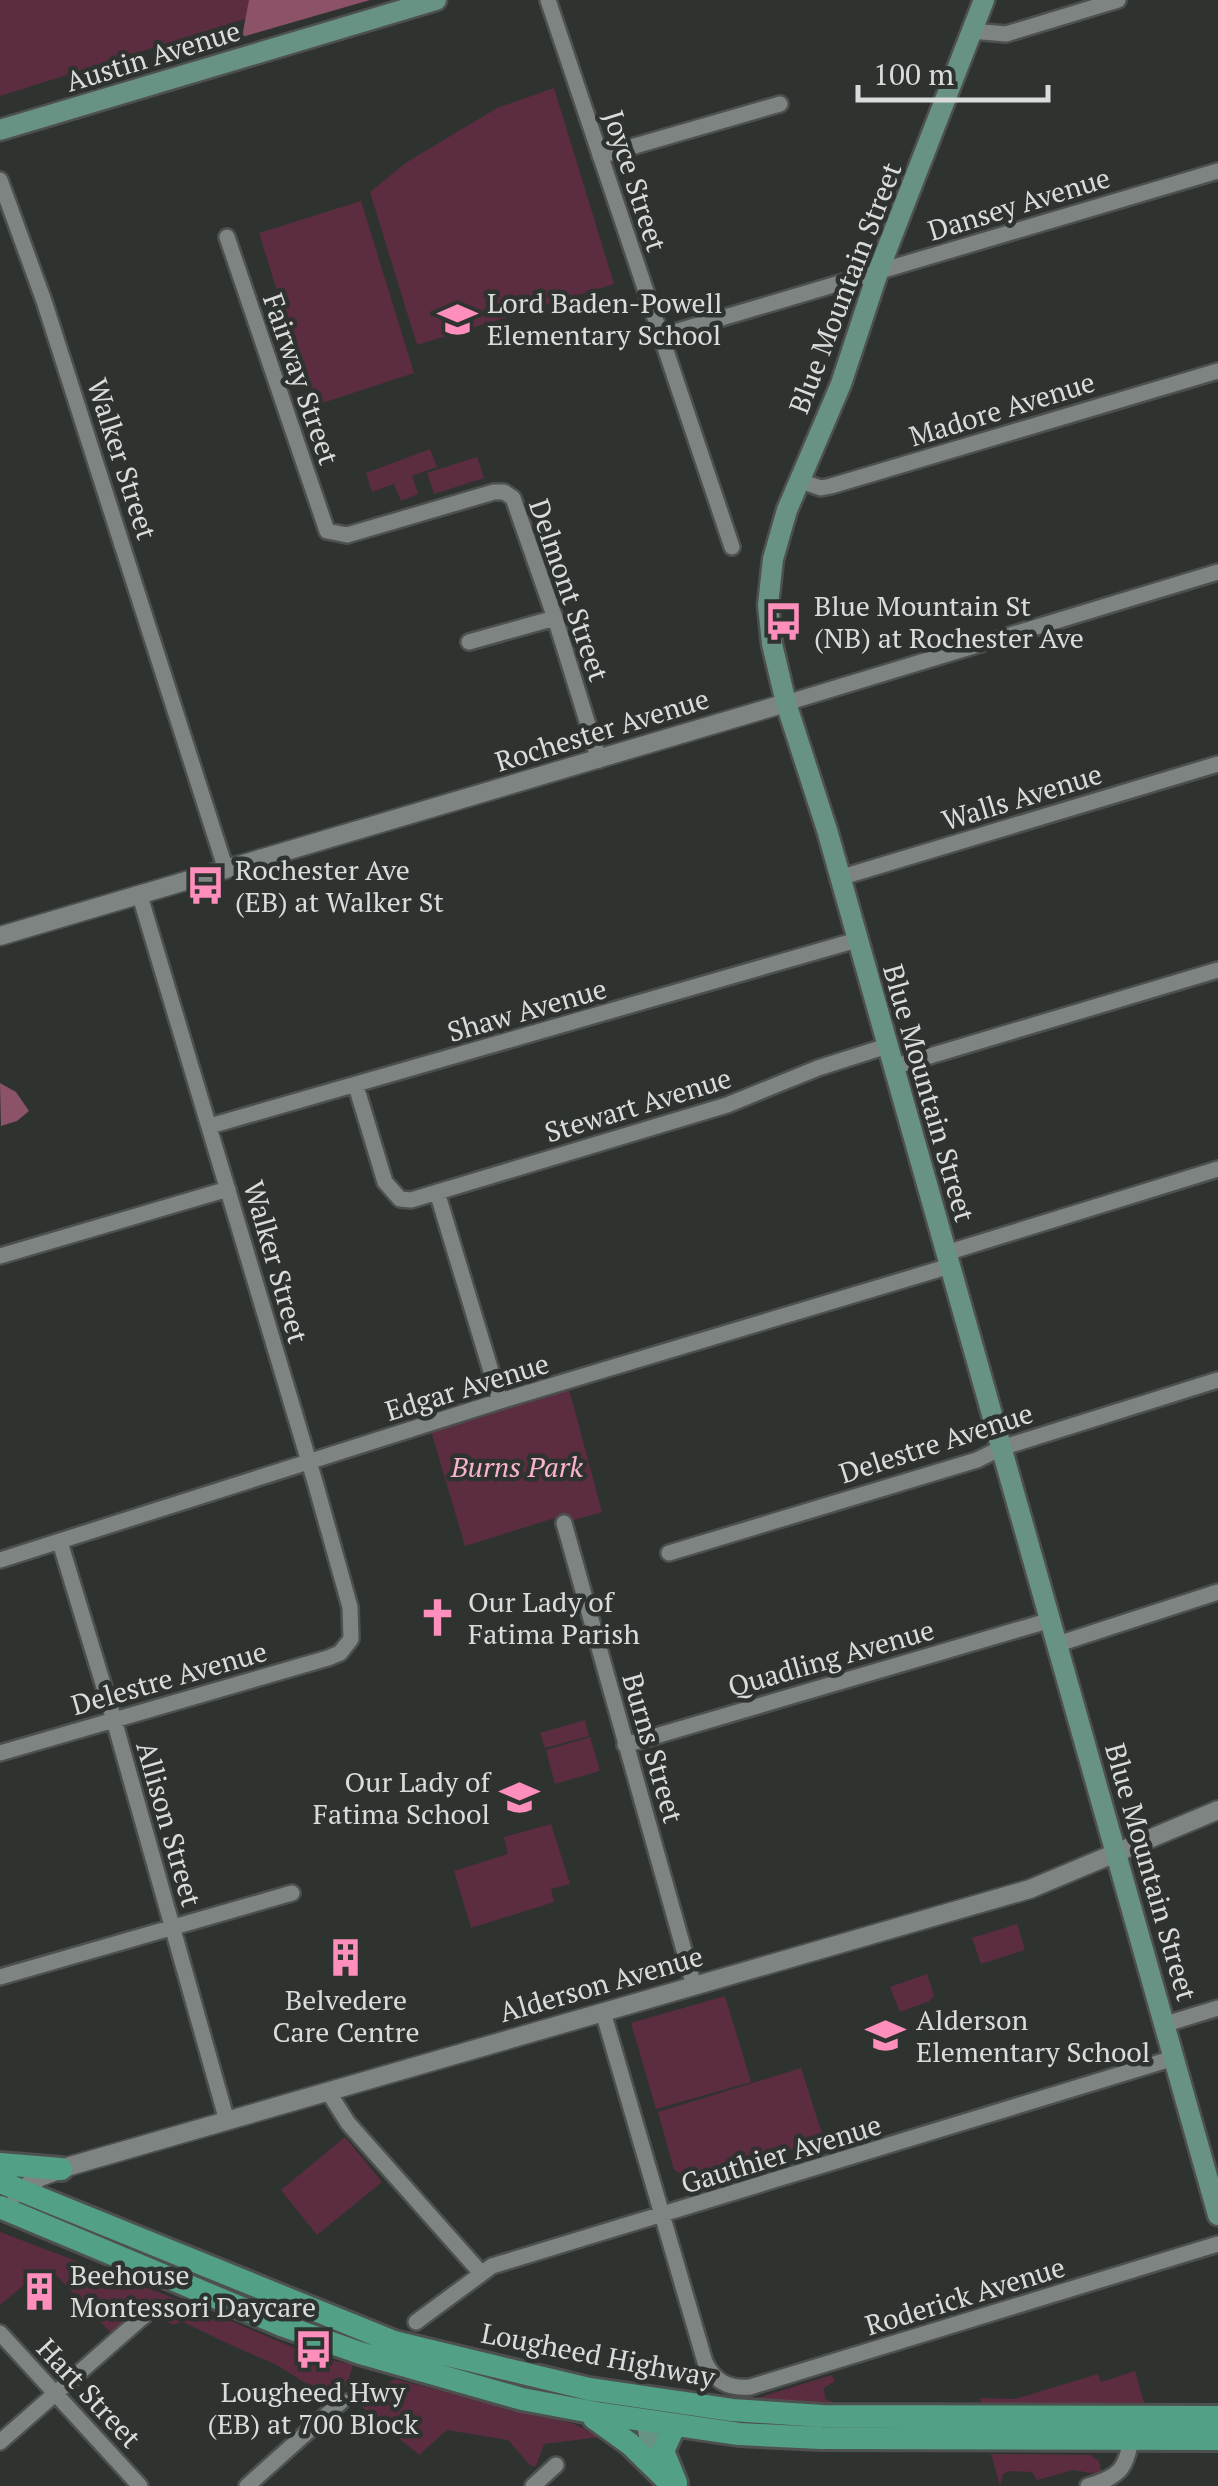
<svg xmlns="http://www.w3.org/2000/svg" width="1218" height="2486" font-family="'PT Serif',serif">
  <style>
    .green { fill: #5c2d40 }
    .forest { fill: #8b5268 }
    .lines { fill: none; stroke-linecap: round; stroke-linejoin: round }
    .minor-casing { stroke: #4d504f; stroke-width: 20 }
    .tertiary-casing { stroke: #4d504f; stroke-width: 22 }
    .secondary-casing { stroke: #4d504f; stroke-width: 25 }
    .primary-casing { stroke: #4d504f; stroke-width: 28 }
    .minor { stroke: #7e8481; stroke-width: 15 }
    .tertiary { stroke: #7e8481; stroke-width: 18 }
    .secondary { stroke: #689283; stroke-width: 20 }
    .primary { stroke: #52a085; stroke-width: 22 }
    .labels { text-anchor: middle; stroke-width: 9; stroke-linejoin: round; paint-order: stroke }
    .street-label { font-size: 28px; fill: #dadcdb; stroke: #2e3330 }
    .poi-label { font-size: 28px; fill: #dadcdb; stroke: #2e3330; text-anchor: start }
    .park-label { font-size: 28px; font-style: italic; fill: #fab3cd; stroke: #2e3330 }
  </style>
  <rect width="100%" height="100%" fill="#2e3330"/>
  <path class="green" d="M0 0H305L0 96Z
    M554 88 614 284 417 345 370 192 407 162 497 108Z
    M361 201 414 373 313 406 259 233Z
    M430 449 437 467 412 476 418 494 401 501 394 484 372 492 366 473Z
    M477 457 484 478 434 494 427 473Z
    M569 1389 602 1512 564 1523 561 1516 465 1546 431 1431Z
    M585 1720 589 1736 545 1748 540 1733Z
    M590 1737 600 1771 555 1784 546 1750Z
    M551 1824 570 1884 551 1889 554 1902 471 1928 454 1871 508 1854 504 1837Z
    M1017 1924 1025 1950 981 1964 972 1938Z
    M927 1974 934 1995 930 2001 900 2012 890 1987Z
    M725 1996 751 2082 656 2109 631 2023Z
    M801 2068 824 2140 692 2179 674 2170 658 2112Z
    M345 2137 382 2182 317 2235 281 2190Z
    M0 2232 200 2308 313 2356 353 2365 346 2387 336 2385 324 2391C301 2384 288 2369 268 2361 238 2349 210 2335 181 2321L174 2325 139 2308 112 2334 54 2273 42 2270 0 2305Z
    M1135 2371 1144 2403 999 2404 982 2403 980 2398 1015 2399 1098 2374 1101 2382Z
    M832 2375 835 2381 824 2388 825 2399 836 2403 754 2399Z
    M394 2379 574 2424 600 2437 544 2444 536 2466H531L508 2440 447 2430 419 2455 355 2401 353 2395 359 2388 380 2390Z
    M991 2454 1090 2455 1099 2461 1101 2470 1096 2474 1073 2470 1037 2480 1032 2472 1009 2471 1003 2474 1000 2486Z"/>
  <path class="forest" d="M249 0H370L242 37Z
    M0 1083 16 1092 29 1111 17 1121 1 1126Z"/>
  <g class="lines">
    <defs>
      <path id="minor" d="M548 0 732 547
        M971 31 1006 34 1118 0
        M600 156 780 104
        M0 180 44 301 226 870
        M227 237 327 531 347 535 494 492H504L513 498 555 618 599 760
        M661 336 1218 171
        M800 481 821 488 831 486 1218 371
        M469 642 555 618
        M786 703 1218 572
        M839 878 1218 764
        M893 1067 1218 970
        M356 1086 385 1182 400 1199 411 1200 727 1105 818 1068 887 1046
        M210 1126 857 940
        M437 1192 500 1401
        M946 1253 1218 1169
        M0 1256 228 1189
        M564 1523 694 1986
        M60 1542 114 1720 227 2121
        M669 1553 977 1460 1001 1448 1218 1380
        M0 1560 500 1401 950 1266
        M1058 1644 1218 1592
        M625 1745 1051 1620
        M0 1753 328 1658 340 1653 351 1639 350 1607 315 1482 140 896
        M0 1977 292 1893
        M603 2012 705 2362C714 2381 728 2389 750 2387L1218 2244
        M1166 2024 1218 2008
        M329 2093 348 2123 481 2273
        M416 2322 492 2266 1174 2058
        M0 2333 140 2486
        M0 2442 146 2314
        M247 2486 342 2401
        M533 2486 556 2465
        M1088 2486C1118 2477 1127 2470 1131 2437"/>
      <path id="tertiary" d="M0 936 786 703
        M16 2194 40 2177 70 2166 1030 1889 1218 1810"/>
      <path id="secondary" d="M984 0 878 272 841 384 787 510 773 559 768 605 772 644 786 703 827 830 1218 2215
        M0 130 436 0
        M647 2422 651 2451 663 2468"/>
      <path id="primary" d="M0 2164 61 2169
        M0 2182 394 2342 589 2389 732 2410 822 2416 1218 2417
        M0 2207 284 2326 360 2353 522 2399 602 2414 739 2434 821 2438 1218 2439
        M594 2418 630 2444 673 2486
        M674 2427 663 2451 676 2483"/>
    </defs>
    <use href="#minor" class="minor-casing"/>
    <use href="#tertiary" class="tertiary-casing"/>
    <use href="#secondary" class="secondary-casing"/>
    <use href="#primary" class="primary-casing"/>
    <use href="#minor" class="minor"/>
    <use href="#tertiary" class="tertiary"/>
    <use href="#secondary" class="secondary"/>
    <use href="#primary" class="primary"/>
  </g>
  <defs>
    <symbol id="school-bare" viewBox="-9 -9 18 18"><path d="M0-5L7-2L0 1L-7-2ZM-4 1L0 2.5L4 1V4Q0 6-4 4Z" fill="#fe8ebb" stroke="#2e3330" stroke-width="2.5" paint-order="stroke"/></symbol>
    <symbol id="bus-bare" viewBox="-9 -9 18 18"><path d="M-5-6H5V4H4V6H2V4H-2V6H-4V4H-5ZM-3.5-4V0h7V-4ZM-3.5 1.2v1.5H-2V1.2ZM2 1.2v1.5H3.5V1.2Z" fill="#fe8ebb" stroke="#2e3330" stroke-width="2.5" paint-order="stroke"/></symbol>
    <symbol id="church-bare" viewBox="-9 -9 18 18"><path d="M-1.2-6h2.4v3.5h3.3v2.4h-3.3V6h-2.4V-.1h-3.3v-2.4h3.3Z" fill="#fe8ebb" stroke="#2e3330" stroke-width="2.5" paint-order="stroke"/></symbol>
    <symbol id="building-bare" viewBox="-9 -9 18 18"><path d="M-4-6H4V6H1V3H-1V6H-4ZM-2.5-4.3h1.7v1.8h-1.7ZM.8-4.3h1.7v1.8H.8ZM-2.5-1h1.7V.8h-1.7ZM.8-1h1.7V.8H.8Z" fill="#fe8ebb" stroke="#2e3330" stroke-width="2.5" paint-order="stroke"/></symbol>
  </defs>
  <g fill-rule="evenodd">
    <use href="#school-bare" x="430" y="292" width="55" height="55"/>
    <use href="#bus-bare" x="756" y="594" width="55" height="55"/>
    <use href="#bus-bare" x="178" y="858" width="55" height="55"/>
    <use href="#church-bare" x="410" y="1590" width="55" height="55"/>
    <use href="#school-bare" x="492" y="1770" width="55" height="55"/>
    <use href="#building-bare" x="318" y="1930" width="55" height="55"/>
    <use href="#school-bare" x="858" y="2008" width="55" height="55"/>
    <use href="#building-bare" x="12" y="2264" width="55" height="55"/>
    <use href="#bus-bare" x="286" y="2322" width="55" height="55"/>
  </g>
  <g class="labels">
    <g class="street-label">
      <text transform="translate(153 56) rotate(-17)" y="10">Austin Avenue</text>
      <text transform="translate(635 181) rotate(72)" y="10">Joyce Street</text>
      <text transform="translate(1019 204) rotate(-17)" y="10">Dansey Avenue</text>
      <text transform="translate(845 288) rotate(-69)" y="10">Blue Mountain Street</text>
      <text transform="translate(301 379) rotate(71)" y="10">Fairway Street</text>
      <text transform="translate(1002 409) rotate(-17)" y="10">Madore Avenue</text>
      <text transform="translate(122 459) rotate(72)" y="10">Walker Street</text>
      <text transform="translate(569 590) rotate(71)" y="10">Delmont Street</text>
      <text transform="translate(602 730) rotate(-17)" y="10">Rochester Avenue</text>
      <text transform="translate(1022 797) rotate(-17)" y="10">Walls Avenue</text>
      <text transform="translate(527 1010) rotate(-16)" y="10">Shaw Avenue</text>
      <text transform="translate(929 1093) rotate(74)" y="10">Blue Mountain Street</text>
      <text transform="translate(638 1105) rotate(-17)" y="10">Stewart Avenue</text>
      <text transform="translate(276 1262) rotate(74)" y="10">Walker Street</text>
      <text transform="translate(467 1387) rotate(-17)" y="10">Edgar Avenue</text>
      <text transform="translate(936 1443) rotate(-18)" y="10">Delestre Avenue</text>
      <text transform="translate(831 1658) rotate(-16)" y="10">Quadling Avenue</text>
      <text transform="translate(169 1678) rotate(-16)" y="10">Delestre Avenue</text>
      <text transform="translate(653 1748) rotate(74)" y="10">Burns Street</text>
      <text transform="translate(169 1824) rotate(74)" y="10">Allison Street</text>
      <text transform="translate(1151 1872) rotate(74)" y="10">Blue Mountain Street</text>
      <text transform="translate(601 1984) rotate(-16)" y="10">Alderson Avenue</text>
      <text transform="translate(781 2154) rotate(-17)" y="10">Gauthier Avenue</text>
      <text transform="translate(965 2296) rotate(-17)" y="10">Roderick Avenue</text>
      <text transform="translate(598 2355) rotate(11)" y="10">Lougheed Highway</text>
      <text transform="translate(89 2393) rotate(47)" y="10">Hart Street</text>
    </g>
    <g class="poi-label">
      <text x="487" y="313">Lord Baden-Powell<tspan x="487" dy="32">Elementary School</tspan></text>
      <text x="814" y="616">Blue Mountain St<tspan x="814" dy="32">(NB) at Rochester Ave</tspan></text>
      <text x="235" y="880">Rochester Ave<tspan x="235" dy="32">(EB) at Walker St</tspan></text>
      <text x="468" y="1612">Our Lady of<tspan x="468" dy="32">Fatima Parish</tspan></text>
      <text x="490" y="1792" text-anchor="end">Our Lady of<tspan x="490" dy="32">Fatima School</tspan></text>
      <text x="346" y="2010" text-anchor="middle">Belvedere<tspan x="346" dy="32">Care Centre</tspan></text>
      <text x="916" y="2030">Alderson<tspan x="916" dy="32">Elementary School</tspan></text>
      <text x="70" y="2285">Beehouse<tspan x="70" dy="32">Montessori Daycare</tspan></text>
      <text x="313" y="2402" text-anchor="middle">Lougheed Hwy<tspan x="313" dy="32">(EB) at 700 Block</tspan></text>
    </g>
    <g class="park-label">
      <text x="517" y="1477">Burns Park</text>
    </g>
  </g>
  <path d="M858 85v15h190v-15" fill="none" stroke="#dadcdb" stroke-width="5"/>
  <text x="873" y="85" font-size="30" fill="#dadcdb" stroke="#2e3330" stroke-width="8" paint-order="stroke">100 m</text>
</svg>
